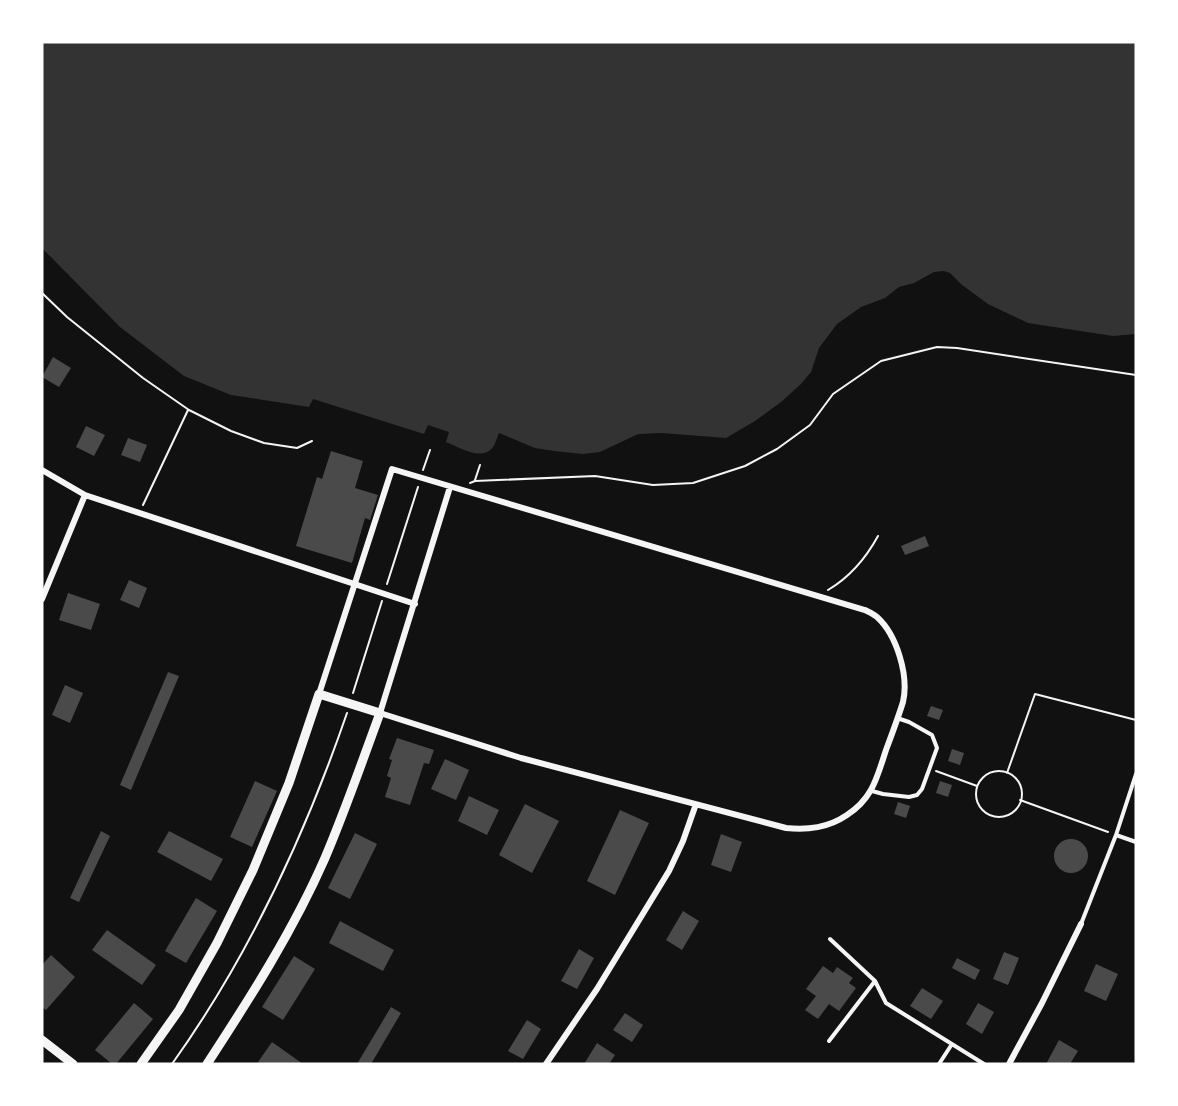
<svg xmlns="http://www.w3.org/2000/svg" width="1178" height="1106" font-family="'DM Sans',sans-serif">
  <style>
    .water { fill: #333 }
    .building { fill: #4a4a4a }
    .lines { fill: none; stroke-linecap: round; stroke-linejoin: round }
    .path { stroke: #f5f5f5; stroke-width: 2 }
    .service { stroke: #f5f5f5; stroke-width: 4 }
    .minor { stroke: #f5f5f5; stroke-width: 6 }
    .tertiary { stroke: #f5f5f5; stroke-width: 9 }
  </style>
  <rect width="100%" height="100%" fill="#111"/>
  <path class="water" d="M42 42H1136V334L1113 336 1028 323 988 304 962 285 950 273 944 271 934 272 914 283 899 287 885 298 861 307 837 324 819 348 811 372 801 384 781 402 755 421 726 438 662 433 638 434 600 452 583 454 554 451 535 448 499 433C497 437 496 443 493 447 482 462 459 447 446 442L449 432 428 425 424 434 313 399 309 407 231 395 184 376 120 327 42 248Z"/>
  <path class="building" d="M53 357 71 368 59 387 42 377Z
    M86 426 105 435 94 456 76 447Z
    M128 438 147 445 140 462 121 455Z
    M331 451 363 461 355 488 378 495 370 520 365 518 352 563 296 546 317 477 322 479Z
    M925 536 929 546 905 555 901 546Z
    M129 580 147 588 139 608 120 600Z
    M68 593 100 604 91 630 59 620Z
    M168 672 179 676 131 790 120 785Z
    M65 685 83 693 70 723 52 715Z
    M931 706 943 710 939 720 927 716Z
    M397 738 434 750 429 764 424 763 410 805 385 797 391 778 387 776 392 760 389 759Z
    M952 749 964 753 960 765 948 761Z
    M445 759 469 770 456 800 431 789Z
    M255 781 277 791 252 847 230 837Z
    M940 781 952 785 948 797 936 793Z
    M469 796 499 810 487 835 458 821Z
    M898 802 910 806 906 818 894 814Z
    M525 804 559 821 532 873 499 855Z
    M620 810 649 823 615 895 587 881Z
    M101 831 110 836 79 902 70 898Z
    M169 831 223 859 211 881 157 852Z
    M355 833 377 844 350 899 328 888Z
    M721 834 742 842 731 872 711 865Z
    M1054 856a17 17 0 1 1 34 0a17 17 0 1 1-34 0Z
    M196 898 217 911 186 963 165 951Z
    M683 911 699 921 682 950 666 940Z
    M340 921 394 950 383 971 329 943Z
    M107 930 156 965 142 985 92 950Z
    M579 949 594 958 577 989 561 981Z
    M1004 952 1019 958 1008 985 993 979Z
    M51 955 75 977 46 1010 42 1007V965Z
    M294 956 315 969 283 1020 262 1007Z
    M957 958 980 970 975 980 952 968Z
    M1096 964 1118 974 1106 1001 1084 991Z
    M823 966 833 973 837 967 853 978 849 983 856 988 839 1011 829 1004 818 1019 805 1010 816 996 806 989Z
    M922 988 943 1001 931 1019 910 1006Z
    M134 1003 153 1019 116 1064H112L95 1050Z
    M978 1003 994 1012 982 1034 966 1024Z
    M391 1007 401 1013 371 1064H357Z
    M625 1013 643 1025 632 1042 613 1030Z
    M527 1020 541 1029 523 1059 508 1051Z
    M1059 1040 1078 1051 1070 1064H1046Z
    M272 1042 303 1064H261L258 1062Z
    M597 1043 615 1055 609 1064H584Z"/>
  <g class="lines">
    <path class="path" d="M42 293 67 317 143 378 189 410 231 431 264 443 297 448 312 441
      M423 470 430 450
      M475 480 480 465
      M470 483 475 481 595 476 653 485 693 483 745 466 777 449 810 425 833 394 881 361 937 347 957 348 1136 375
      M143 505 188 410
      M387 584 418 487
      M828 590C850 577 866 558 878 536
      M353 693 382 601
      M936 771 977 786
      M976 794a23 23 0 1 1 46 0a23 23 0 1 1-46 0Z
      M1007 773 1035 694 1136 720
      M1020 800 1108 832
      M172 1064C247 959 305 835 347 713"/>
    <path class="service" d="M872 791 883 794 909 797 917 795 922 789 937 748 932 735 909 722 897 718
      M1116 835 1136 842
      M1081 924 1116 835 1136 774
      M830 939 875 981 886 1003 984 1064
      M829 1041 875 981
      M939 1064 952 1044"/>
    <path class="minor" d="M42 470 85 495 415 604
      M42 599 85 495
      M319 694 392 469 865 610C869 612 874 614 877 617 897 635 909 676 903 702 898 718 892 734 886 750 877 777 873 798 847 815 828 828 808 830 786 828L521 758 380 713 450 487
      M546 1064 597 989 669 871 683 841 696 804
      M1009 1064 1042 1003 1081 924"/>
    <path class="tertiary" d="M42 1040 73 1064
      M141 1064 179 1010 217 943 253 870 289 783 319 694 380 713C362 762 345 811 325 858 293 931 250 998 207 1064"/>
  </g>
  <rect width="1178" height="1106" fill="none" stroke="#ffffff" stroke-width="87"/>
</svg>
